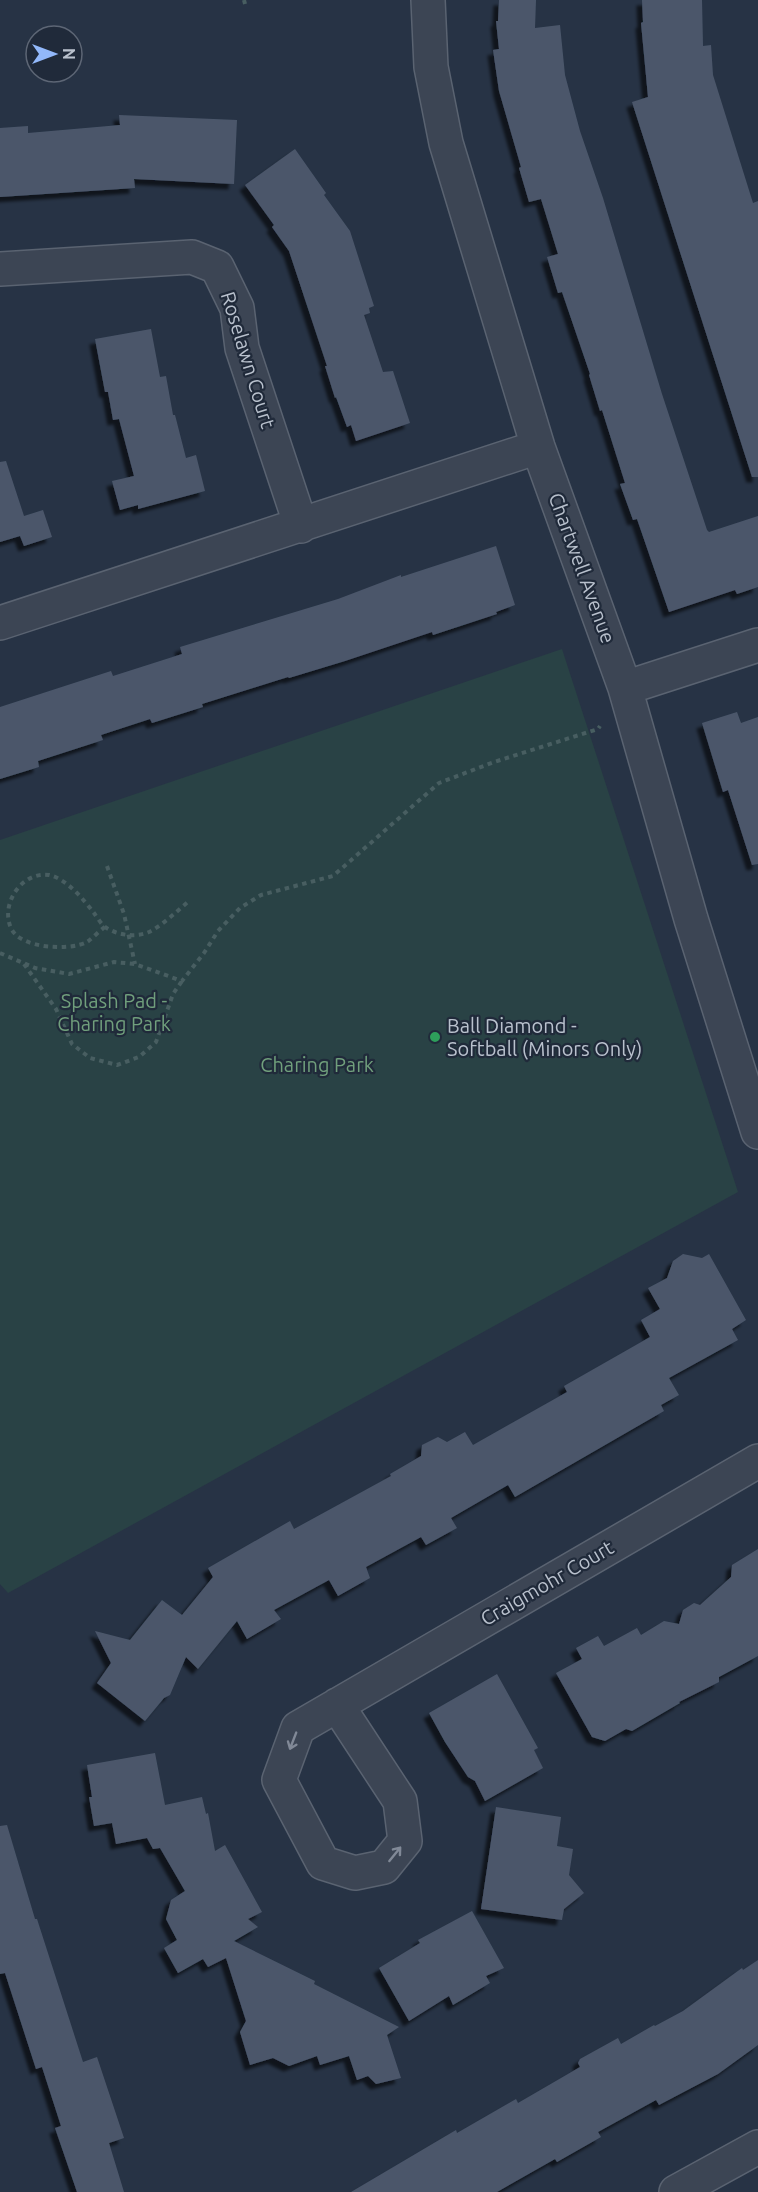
<svg xmlns="http://www.w3.org/2000/svg" width="758" height="2192" font-family="Ubuntu,sans-serif">
  <style>
    .green { fill: #294245 }
    .building { fill: #4b576b; filter: url(#shadow) }
    .lines { fill: none; stroke-linecap: round; stroke-linejoin: round }
    .minor-casing { stroke: #5a6371; stroke-width: 36 }
    .path { stroke: #485e61; stroke-width: 4; stroke-dasharray: 4.5 4.5; stroke-linecap: butt }
    .minor { stroke: #3c4554; stroke-width: 33 }
    .oneway { stroke: #818997 }
    .leisure-dot { fill: #2e9e5b; stroke: #202a3a; stroke-width: 2 }
    .labels { text-anchor: middle; stroke-width: 4.5; stroke-linejoin: round; paint-order: stroke }
    .street-label { font-size: 20px; fill: #b9c1cd; stroke: #202a3a }
    .park-label { font-size: 20px; fill: #709f7c; stroke: #202a3a }
    .poi-label { font-size: 20px; fill: #b9c1cd; stroke: #202a3a; text-anchor: start }
  </style>
  <defs>
    <filter id="shadow"><feDropShadow dx="-5.5" dy="5.5" stdDeviation="1.5" flood-color="#0009"/></filter>
  </defs>
  <rect width="100%" height="100%" fill="#273345"/>
  <path class="green" d="M562 649 738 1192 8 1593 0 1584V840Z"/>
  <path class="building" d="M499 0H536L535 28 560 25 565 75 580 131 603 198 662 394 707 530 709 532 758 516V587L737 594 735 590 669 612 637 519 633 520 620 484 625 483 602 410 600 411 589 375 590 374 562 292 558 293 547 257 558 254 541 199 529 202 519 168 521 167 499 91 493 50 499 49 496 21H498Z
    M642 0H702L703 46 711 45 713 75 753 203 758 201V477H752L632 102 648 97 641 23 643 22Z
    M119 115 237 120 234 184 134 179 135 188 0 197V128L28 126V133L120 125Z
    M295 149 326 193 324 195 350 231 374 306 369 308 370 313 364 315 383 372 393 371 410 423 356 441 351 425 347 427 336 397 335 398 325 366H327L289 251 272 227 274 225 245 185Z
    M151 329 160 377 166 376 173 415H175L186 458 196 455 205 491 138 509V505L120 510 112 481 134 476 119 419 113 420 108 392H105L95 339Z
    M6 461 24 516 43 510 52 537 24 546 20 536 0 542V462Z
    M496 546 515 605 496 612 497 614 433 635 432 632 345 661 289 678 288 677 202 704 203 707 152 723 150 719 101 735 103 740 38 761 39 767 0 779V707L111 671 113 676 182 654 180 647 338 599 401 575V577Z
    M737 712 741 723 758 717V864L752 865 728 790 723 792 702 723Z
    M683 1254 702 1258 709 1254 746 1320 732 1329 738 1340 669 1378 679 1395 661 1405 664 1411 515 1497 508 1485 451 1518 457 1528 426 1545 421 1537 366 1567 370 1578 338 1596 329 1580 274 1610 281 1619 247 1639 237 1621 198 1669 186 1657 170 1695 164 1698 145 1721 97 1683 111 1663 95 1631 130 1640 162 1600 182 1615 213 1577 208 1568 290 1521 294 1529 391 1476 390 1474 421 1456 422 1445 438 1437 447 1442 465 1432 473 1445 567 1392 564 1386 650 1337 641 1320 660 1309 648 1288 667 1278 673 1261Z
    M758 1549V1656L719 1677V1682L679 1702 680 1703 632 1731 626 1729 605 1741 592 1737 556 1673 582 1659 576 1648 598 1636 604 1646 637 1628 641 1635 664 1621 679 1624 683 1610 694 1603 700 1605 731 1577 732 1565Z
    M497 1674 538 1748 534 1750 543 1768 485 1801 475 1781 468 1777 445 1742 429 1713Z
    M155 1753 165 1805 202 1797 206 1814 208 1813 215 1851 225 1845 262 1912 248 1919 258 1927 234 1941 315 1981 314 1984 399 2027 387 2035 401 2078 376 2084 368 2076 357 2080 349 2056 320 2065 317 2056 289 2066 273 2058 250 2065 240 2032 246 2021 226 1958 208 1967 203 1959 178 1973 164 1948 177 1940 166 1919 171 1900 185 1891 160 1848 153 1849 147 1838 116 1844 112 1823 94 1826 89 1797H92L87 1765Z
    M496 1807 561 1817 557 1846 573 1849 569 1875 584 1893 564 1909 562 1920 481 1909Z
    M7 1825 35 1919H37L83 2062 97 2057 124 2138 109 2143 124 2192H77L55 2128 61 2126 42 2067 36 2069 5 1973 0 1974V1826Z
    M472 1911 504 1968 486 1976 490 1983 453 2005 449 1996 409 2021 379 1968 420 1943 418 1940Z
    M758 1960V2045L718 2074 659 2105 656 2100 598 2132 601 2137 557 2162 555 2159 497 2192H351L456 2130 457 2133 516 2099 518 2103 580 2067 578 2063 580 2059 618 2038 621 2044 654 2025 655 2026 683 2011 742 1968 743 1970Z"/>
  <g class="lines">
    <defs>
      <path id="minor" d="M428 0 431 67 446 143 538 447 625 688 691 919 758 1132
        M0 269 192 257 217 267 237 308 242 348 301 526
        M0 623 538 447
        M625 688 758 645
        M337 1705 400 1801 405 1841 384 1867 355 1873 323 1863 279 1780 298 1728 758 1461
        M676 2192 758 2147"/>
    </defs>
    <use href="#minor" class="minor-casing"/>
    <path class="path" d="M244 0 245 4
      M107 866 124 914 135 964
      M105 927C99 931 93 938 87 942 70 951 20 949 11 928 0 904 22 871 49 875 67 879 83 899 94 913 97 917 101 924 105 927 117 935 135 938 149 932 163 925 177 911 189 901
      M0 953 35 968 69 974 114 962 135 964 182 981 204 953 218 931 240 908 261 895 333 876 439 783 494 762 598 729 600 726
      M24 964 56 1009 72 1044 90 1058 117 1065 139 1057 156 1042 173 994 182 981"/>
    <use href="#minor" class="minor"/>
  </g>
  <defs><path id="oneway-shaft" d="M-6 0H5M1.5-3L5.5 0L1.5 3" fill="none" stroke-width="1.6" stroke-linecap="round" stroke-linejoin="round" transform="scale(1.5)"/></defs>
  <g class="oneway">
    <use href="#oneway-shaft" transform="translate(293 1741) rotate(111)"/>
    <use href="#oneway-shaft" transform="translate(395 1854) rotate(-51)"/>
  </g>
  <circle class="leisure-dot" cx="435" cy="1037" r="6"/>
  <g class="labels">
    <g class="street-label">
      <text transform="translate(248 360) rotate(73)" y="7">Roselawn Court</text>
      <text transform="translate(582 568) rotate(70)" y="7">Chartwell Avenue</text>
      <text transform="translate(547 1583) rotate(-30)" y="7">Craigmohr Court</text>
    </g>
    <g class="park-label">
      <text x="114" y="1008">Splash Pad -<tspan x="114" dy="23">Charing Park</tspan></text>
      <text x="317" y="1072">Charing Park</text>
    </g>
    <g class="poi-label">
      <text x="447" y="1033">Ball Diamond -<tspan x="447" dy="23">Softball (Minors Only)</tspan></text>
    </g>
  </g>
  <g transform="translate(54 54) rotate(90)"><circle r="28" fill="#202a3a" stroke="#5d6675" stroke-width="1.5"/>
  <path d="M0-4.5L10 22L0 15L-10 22Z" fill="#92b8fa"/>
  <text y="-9" font-size="16" font-weight="bold" text-anchor="middle" fill="#b9c1cd">N</text>
  </g>
</svg>
